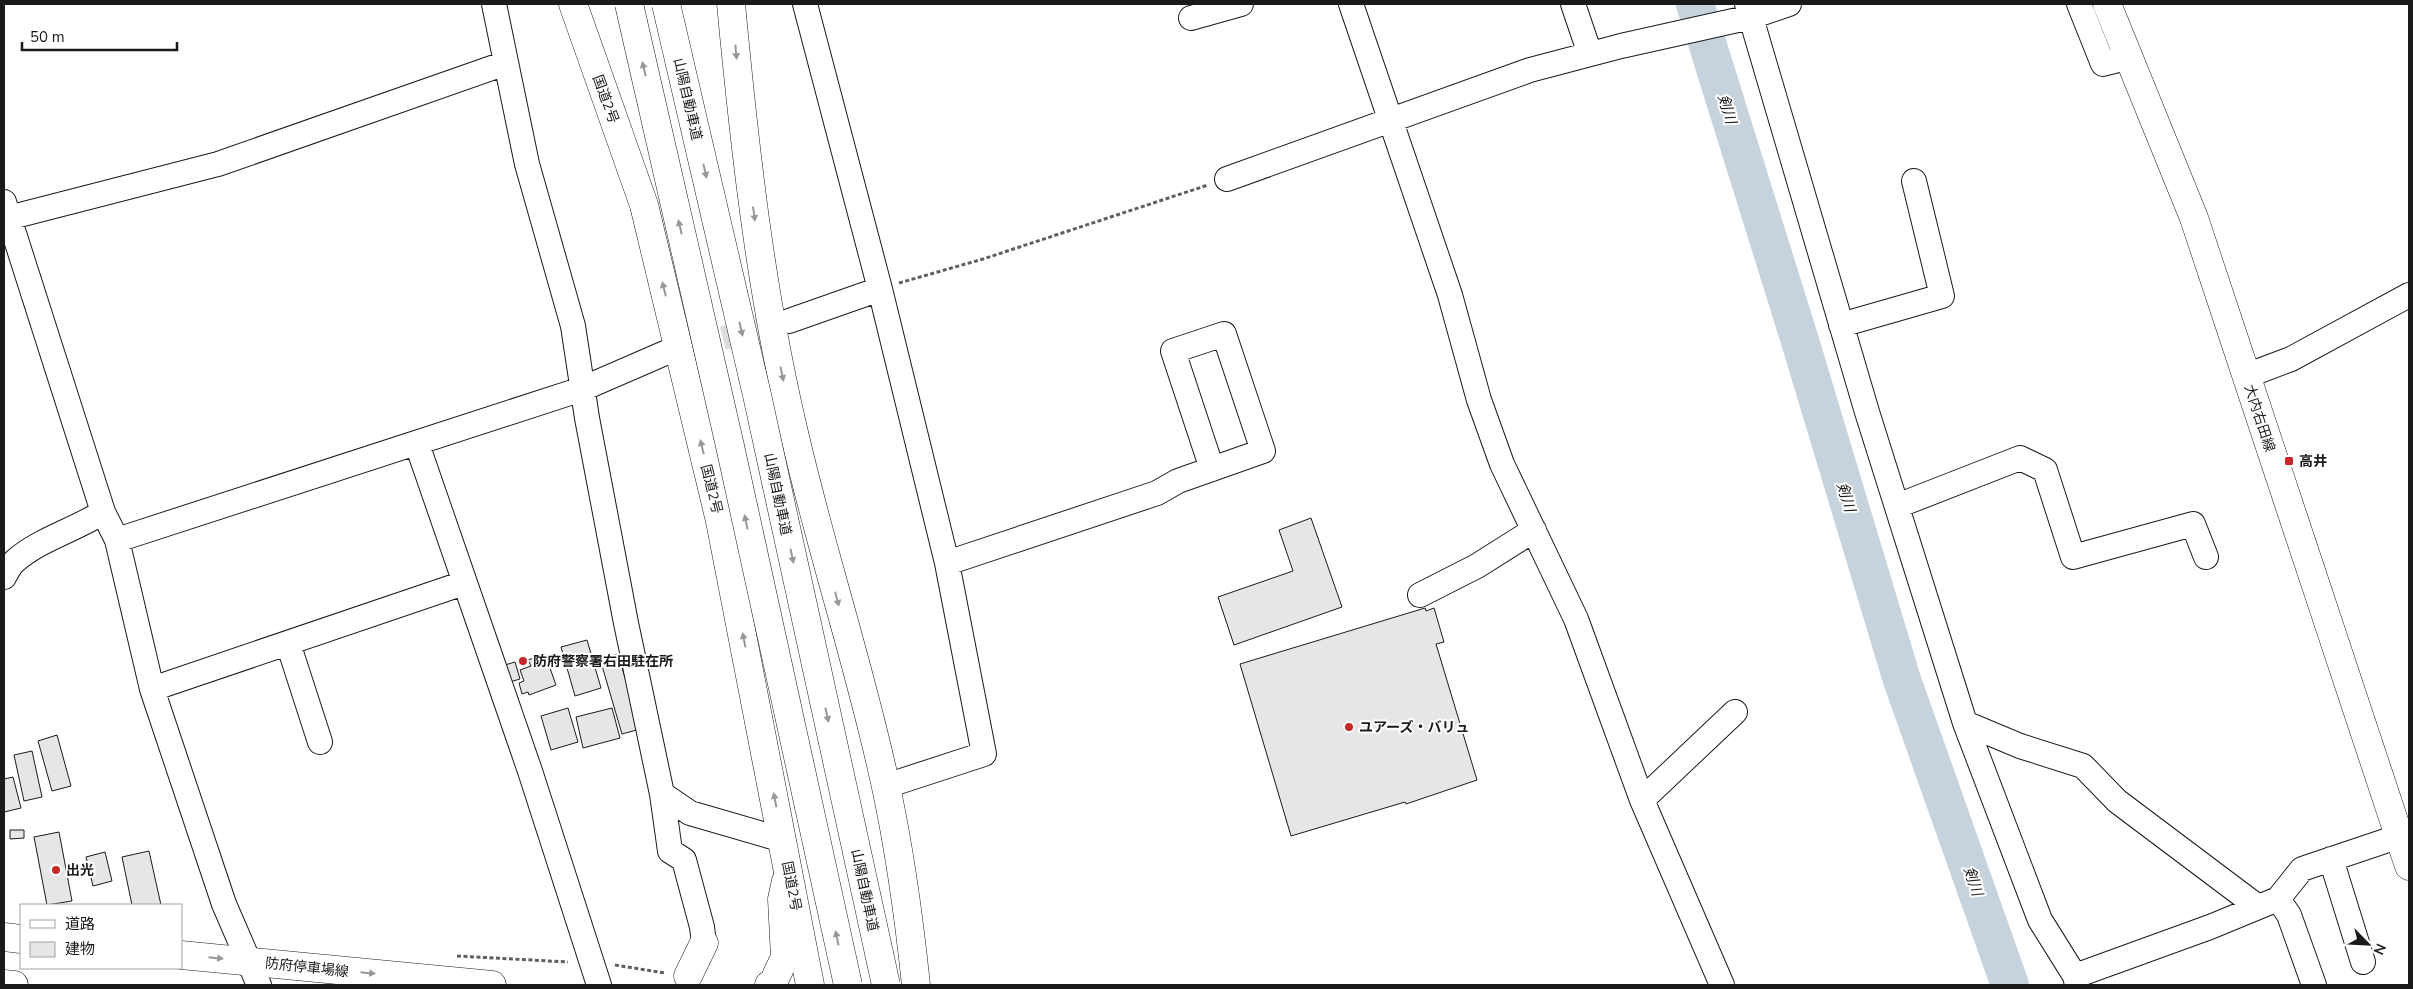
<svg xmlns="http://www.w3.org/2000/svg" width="2413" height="989" font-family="'Nunito Sans','Noto Sans JP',sans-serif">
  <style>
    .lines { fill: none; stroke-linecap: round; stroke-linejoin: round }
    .river { stroke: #c6d2dc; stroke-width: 38 }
    .building { fill: #e6e6e6; stroke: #1a1a1a }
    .minor-tunnel { stroke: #ddd; stroke-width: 24; stroke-dasharray: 24 12; stroke-linecap: butt }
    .minor-casing { stroke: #1a1a1a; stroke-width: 26 }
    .major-casing { stroke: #1a1a1a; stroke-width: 29 }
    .highway-casing { stroke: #1a1a1a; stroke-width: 29 }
    .path { stroke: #5f5f5f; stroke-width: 3; stroke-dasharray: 4 2.5; stroke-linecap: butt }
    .minor { stroke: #fff; stroke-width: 24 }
    .major { stroke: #fff; stroke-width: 28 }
    .highway { stroke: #fff; stroke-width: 28 }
    .highway-bridge-casing { stroke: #1a1a1a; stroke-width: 29; stroke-linecap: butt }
    .highway-bridge { stroke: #fff; stroke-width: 28 }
    .oneway { fill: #989898 }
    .poi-dot { fill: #c62828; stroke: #fff; stroke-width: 2 }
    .labels { text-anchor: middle; stroke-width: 4; stroke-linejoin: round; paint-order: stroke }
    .street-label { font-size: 14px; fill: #1a1a1a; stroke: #fff }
    .poi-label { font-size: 14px; font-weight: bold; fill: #1a1a1a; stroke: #fff; text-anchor: start }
    .water-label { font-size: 15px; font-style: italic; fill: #1a1a1a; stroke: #fff }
  </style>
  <rect width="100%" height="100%" fill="#fff"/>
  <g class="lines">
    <path class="river" d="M1695 4 1800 341 1902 680 2010 985"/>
  </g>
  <path class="building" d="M1311 518 1342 607 1234 645 1218 597 1293 571 1279 530Z
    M1425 608 1426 611 1434 608 1444 642 1436 644 1477 780 1406 804 1405 802 1291 836 1240 664Z
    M587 640 601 688 575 696 561 647Z
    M545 654 556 685 529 695 528 692 522 694 519 683 524 681 520 670 531 666 528 660Z
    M618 654 640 729 622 734 600 659Z
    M515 662 520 679 503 684 498 667Z
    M568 708 578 742 551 750 541 716Z
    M612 708 620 738 583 748 576 717Z
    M57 735 71 786 52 791 38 741Z
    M32 751 42 797 24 801 14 755Z
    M13 777 21 808 4 812V779Z
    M10 830H24V838L10 839Z
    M59 832 72 901 47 905 34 837Z
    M149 851 161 905H132L122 857Z
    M105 852 112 881 93 886 86 857Z"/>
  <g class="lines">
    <path class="minor-tunnel" d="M688 347 789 321"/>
    <defs>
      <path id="minor" d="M494 4 527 164 573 326 587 418 626 623 662 794 670 851 684 860 702 927 704 943
        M805 4 880 289 947 563 984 754 886 786
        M1351 4 1450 295 1479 400 1502 464 1576 619 1642 800 1722 985
        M1573 4 1590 54
        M1747 4 1867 412 1965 723 2040 920 2075 976 2077 985
        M2079 4 2103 64 2130 57
        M1191 18 1241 4
        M1227 179 1530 70 1621 46 1751 17 1789 4
        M4 202 103 512 117 540 152 689 224 904 259 985
        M4 219 218 164 506 63
        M789 321 880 289
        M1841 325 1942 296 1914 181
        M2246 376 2291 359 2409 295
        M417 444 530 771 599 985
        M1897 506 2020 458 2045 470 2073 557 2193 524 2206 557
        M117 540 582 389 665 353
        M947 563 1157 493 1178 481 1263 451 1224 334 1173 351 1212 469
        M4 577C7 572 10 565 15 561 40 539 75 530 103 512
        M1420 595 1477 566 1534 530
        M288 643 320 742
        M152 689 464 583
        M1965 723 2020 746 2083 766 2117 801 2258 907
        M662 794 690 813 783 840
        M1642 800 1735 712
        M2331 859 2363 962
        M2278 899 2289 915 2314 985
        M2075 976 2210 927 2278 899 2302 869 2409 833"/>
      <path id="major" d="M2107 4 2194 218 2409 866
        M4 937 21 939
        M181 955 492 985
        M688 976 704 943
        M4 984 14 985
        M769 985 773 983 785 957 782 899 786 881"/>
      <path id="highway" d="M573 4 644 205 720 521 810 985
        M731 4C745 151 761 297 796 441 823 557 861 670 886 787 900 852 909 918 916 985"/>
    </defs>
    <use href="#minor" class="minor-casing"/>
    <use href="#major" class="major-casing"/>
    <use href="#highway" class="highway-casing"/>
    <path class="path" d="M899 283 983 259 1208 185
      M457 956 568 962
      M615 965 665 973"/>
    <use href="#minor" class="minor"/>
    <use href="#major" class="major"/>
    <use href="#highway" class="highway"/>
    <defs>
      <path id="highway-bridge" d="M629 4 730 446 848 985
        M666 4 757 395 886 985"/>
    </defs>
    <use href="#highway-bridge" class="highway-bridge-casing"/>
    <use href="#highway-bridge" class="highway-bridge"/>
  </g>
  <defs><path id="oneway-solid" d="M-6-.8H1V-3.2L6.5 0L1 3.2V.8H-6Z" transform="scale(1.25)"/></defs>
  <g class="oneway">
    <use href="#oneway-solid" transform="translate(736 52) rotate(85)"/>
    <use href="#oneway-solid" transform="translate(644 69) rotate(-103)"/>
    <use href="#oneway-solid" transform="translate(705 171) rotate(77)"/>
    <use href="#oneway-solid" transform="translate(754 214) rotate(82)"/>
    <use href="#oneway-solid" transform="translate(680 227) rotate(-103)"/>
    <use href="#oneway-solid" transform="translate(664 289) rotate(-104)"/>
    <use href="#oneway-solid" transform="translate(741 329) rotate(77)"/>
    <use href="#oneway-solid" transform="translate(782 374) rotate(78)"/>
    <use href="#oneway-solid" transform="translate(702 447) rotate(-104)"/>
    <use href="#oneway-solid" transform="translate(746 522) rotate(-102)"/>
    <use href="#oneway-solid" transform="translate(792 556) rotate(78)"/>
    <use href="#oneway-solid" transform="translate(837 599) rotate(75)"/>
    <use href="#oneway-solid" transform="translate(744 640) rotate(-101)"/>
    <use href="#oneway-solid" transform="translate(827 715) rotate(78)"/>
    <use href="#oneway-solid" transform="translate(775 800) rotate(-101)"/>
    <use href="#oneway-solid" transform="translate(837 938) rotate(-102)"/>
    <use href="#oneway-solid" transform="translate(216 958) rotate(6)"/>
    <use href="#oneway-solid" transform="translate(368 973) rotate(6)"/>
  </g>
  <g class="poi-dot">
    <rect x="2284" y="456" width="10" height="10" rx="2.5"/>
    <circle cx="523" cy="661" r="5"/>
    <circle cx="1349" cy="727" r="5"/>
    <circle cx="56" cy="870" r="5"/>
  </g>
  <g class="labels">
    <g class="street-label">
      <text transform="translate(606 99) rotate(70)" y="5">国道2号</text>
      <text transform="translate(688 99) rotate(77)" y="5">山陽自動車道</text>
      <text transform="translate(2260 418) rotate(72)" y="5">大内右田線</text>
      <text transform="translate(712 489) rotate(76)" y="5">国道2号</text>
      <text transform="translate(778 494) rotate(78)" y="5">山陽自動車道</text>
      <text transform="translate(792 886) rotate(79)" y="5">国道2号</text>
      <text transform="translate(865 890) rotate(78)" y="5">山陽自動車道</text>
      <text transform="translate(307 967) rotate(6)" y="5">防府停車場線</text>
    </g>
    <g class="poi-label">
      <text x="2299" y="466">高井</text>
      <text x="533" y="666">防府警察署右田駐在所</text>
      <text x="1359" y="732">ユアーズ・バリュ</text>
      <text x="66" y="875">出光</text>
    </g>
    <g class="water-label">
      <text transform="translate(1727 109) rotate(73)" y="5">剣川</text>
      <text transform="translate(1846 497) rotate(73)" y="5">剣川</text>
      <text transform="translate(1973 881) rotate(71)" y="5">剣川</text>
    </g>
  </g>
  <rect width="2413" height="989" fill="none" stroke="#1a1a1a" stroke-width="10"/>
  <rect x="20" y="904" width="162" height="65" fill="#ffffff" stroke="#a3a3a3"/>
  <rect x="30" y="920" width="25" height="8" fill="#ffffff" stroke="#a3a3a3"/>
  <text x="65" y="929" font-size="15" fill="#1a1a1a">道路</text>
  <rect x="30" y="942" width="25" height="15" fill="#e6e6e6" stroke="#a3a3a3"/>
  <text x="65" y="954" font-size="15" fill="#1a1a1a">建物</text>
  <g transform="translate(2368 944) rotate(114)" stroke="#ffffff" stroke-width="4" paint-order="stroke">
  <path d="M0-4L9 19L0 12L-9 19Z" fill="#1a1a1a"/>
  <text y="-8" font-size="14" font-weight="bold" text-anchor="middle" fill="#1a1a1a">N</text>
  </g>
  <path d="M22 42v8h155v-8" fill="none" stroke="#1a1a1a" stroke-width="2.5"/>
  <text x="30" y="42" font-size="15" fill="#1a1a1a" stroke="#ffffff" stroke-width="4" paint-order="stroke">50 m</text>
</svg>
